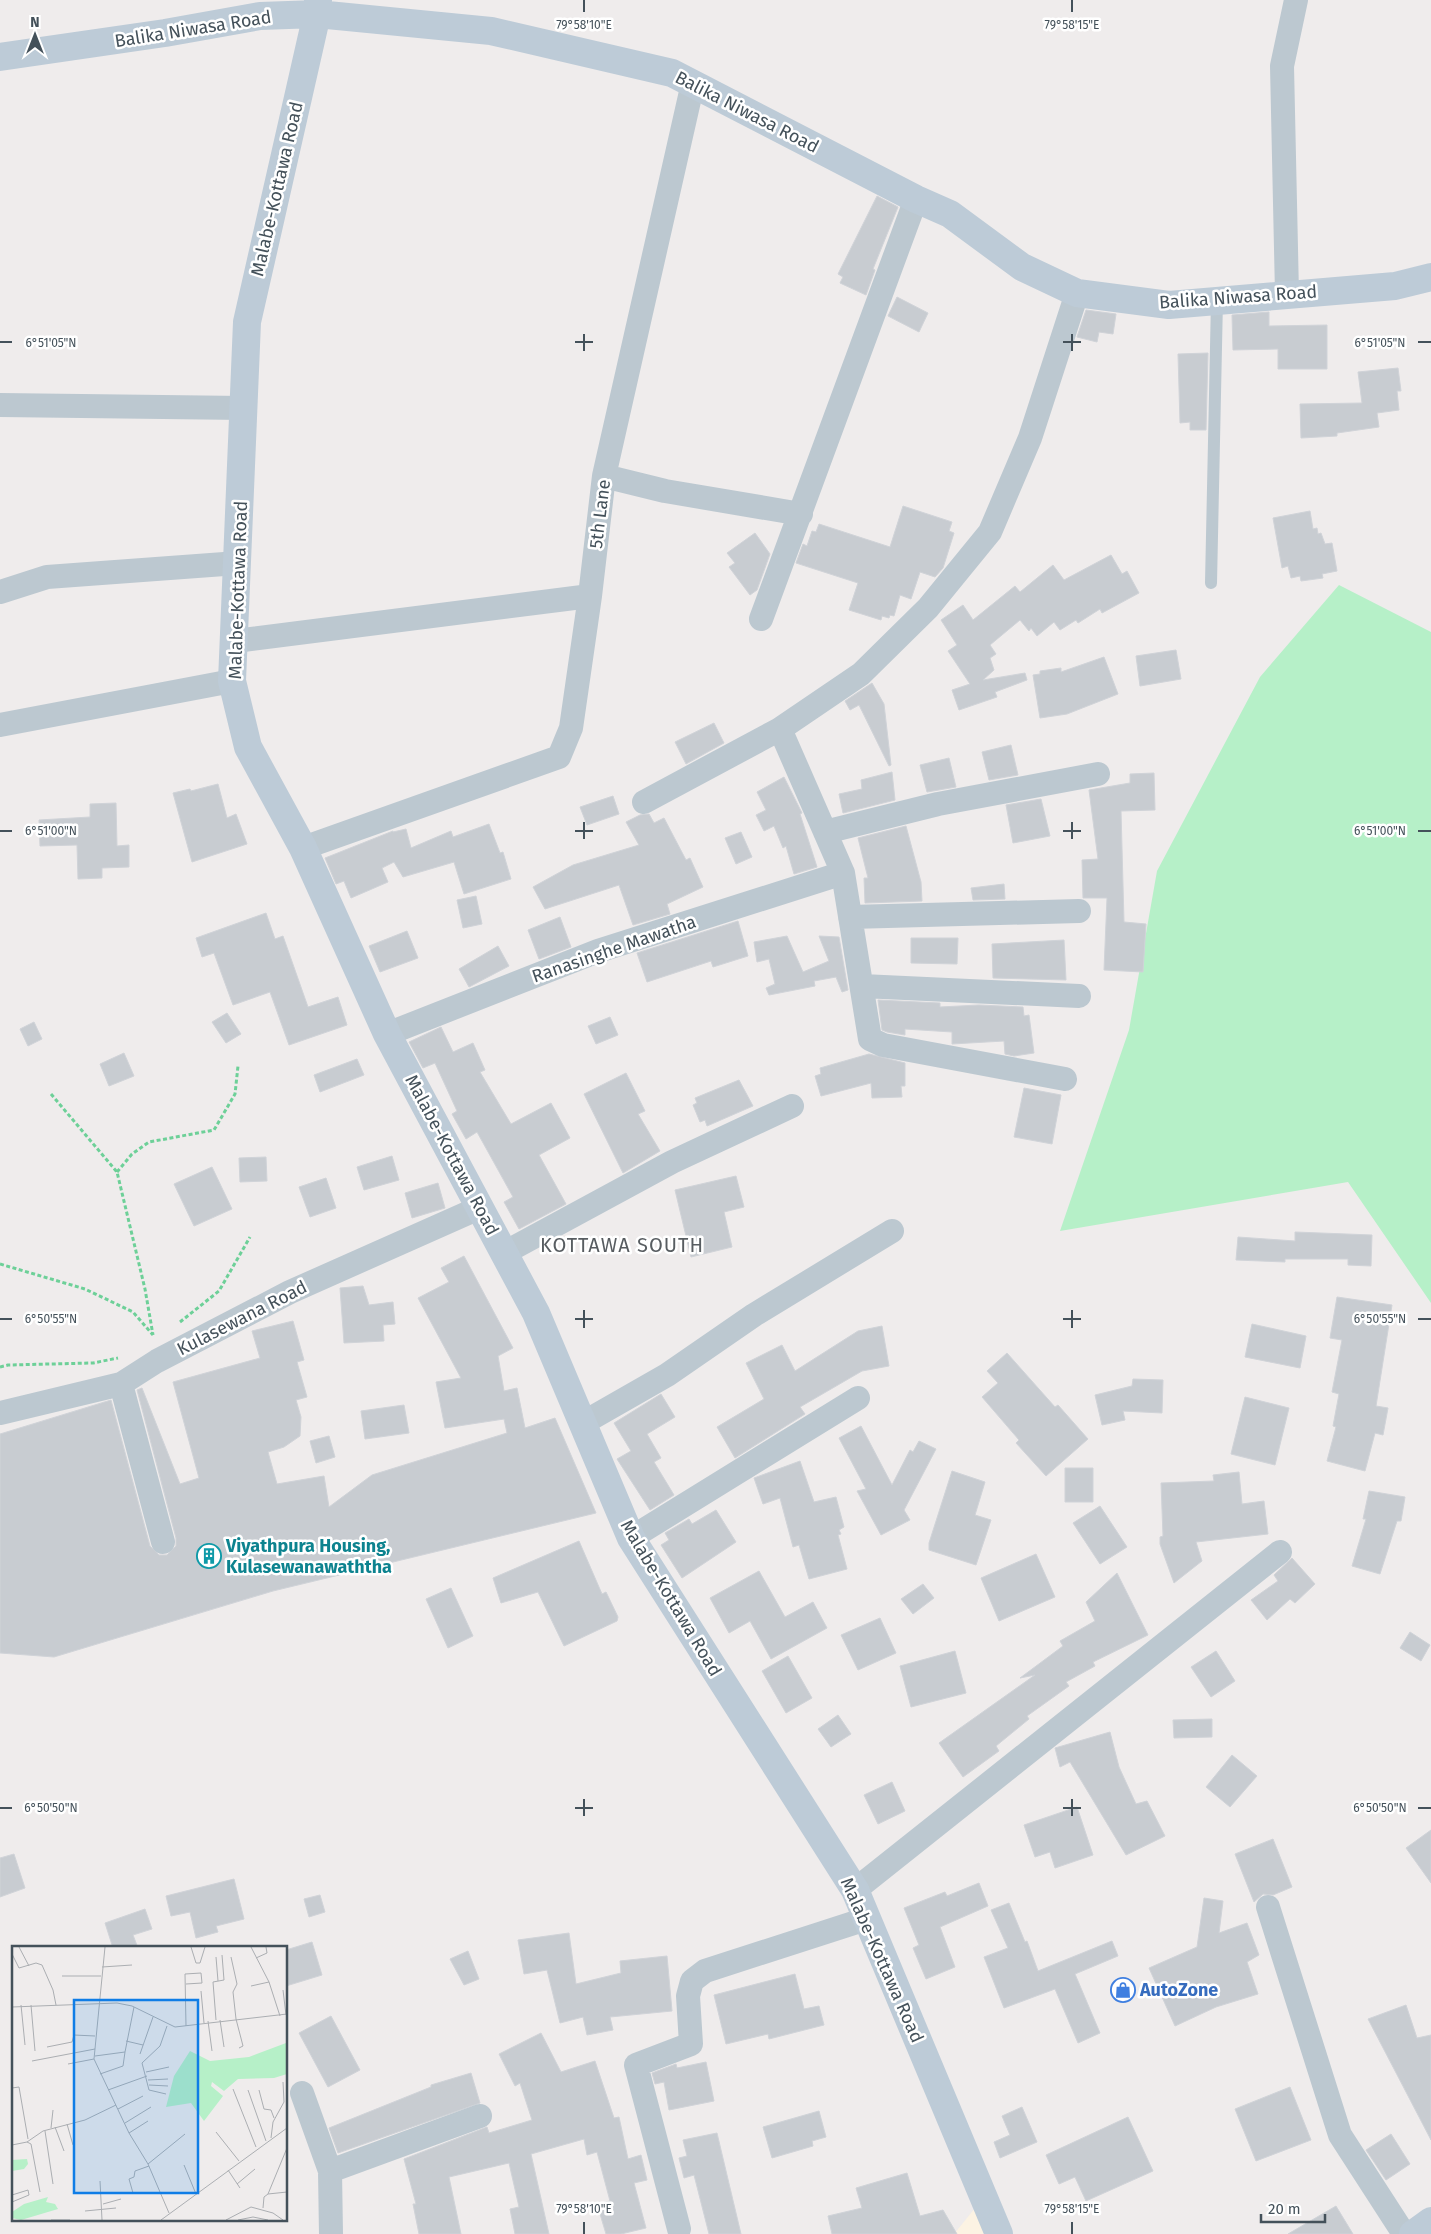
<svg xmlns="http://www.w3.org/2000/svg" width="1431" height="2234" font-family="'Fira Sans',sans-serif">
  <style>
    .commercial { fill: #fcf3e3 }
    .green { fill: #b6f0c8 }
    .building { fill: #c8ccd1; stroke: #d0d3d8 }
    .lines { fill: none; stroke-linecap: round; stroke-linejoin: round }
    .path { stroke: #6dd098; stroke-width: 3; stroke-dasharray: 4 2.5; stroke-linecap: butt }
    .lane { stroke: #bcc8d0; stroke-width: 12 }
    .street { stroke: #bcc8d0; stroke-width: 24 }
    .secondary { stroke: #bdcbd7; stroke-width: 28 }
    .ticks { fill: none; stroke: #44515a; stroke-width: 2 }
    .labels { text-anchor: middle; stroke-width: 5; stroke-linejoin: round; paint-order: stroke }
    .street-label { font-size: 18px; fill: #44515a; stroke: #fff }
    .culture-label { font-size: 18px; font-weight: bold; fill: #0d838f; stroke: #fff; text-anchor: start }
    .shop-label { font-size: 18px; font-weight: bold; fill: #366cbe; stroke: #fff; text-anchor: start }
    .quarter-label { font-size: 20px; letter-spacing: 1px; fill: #585d61; stroke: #fff }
    .inset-road { fill: none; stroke: #abaeb2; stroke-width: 1 }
    .view { fill: #0f7de6; fill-opacity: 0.15; stroke: #0f7de6; stroke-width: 2.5 }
    .inset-edge { fill: none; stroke: #44515a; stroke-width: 2.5 }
    .ticks-label { font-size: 12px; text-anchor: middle; fill: #44515a; stroke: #fff; stroke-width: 5; stroke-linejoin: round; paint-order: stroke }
  </style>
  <rect width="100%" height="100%" fill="#efecec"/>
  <path class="commercial" d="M980 2202 993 2234H954Z"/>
  <path class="green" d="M1339 585 1431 632V1303L1348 1182 1060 1231 1129 1030 1157 871 1260 677Z"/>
  <path class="building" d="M877 196 898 207 873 269 875 270 866 295 840 283 843 277 838 274Z
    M897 297 928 313 919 332 888 316Z
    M1086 310 1116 314 1113 334 1099 332 1097 342 1077 337Z
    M1269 312V326L1327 325V369H1278V349L1233 350 1232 315Z
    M1208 353 1206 430H1190V422L1180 423 1178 354Z
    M1398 368 1401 391H1397L1399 410 1377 413 1379 427 1337 433V436L1301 438 1300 404 1362 403 1358 372Z
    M903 506 952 522 949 531 954 533 943 568 935 577 920 572 911 599 900 595 894 616 890 615 889 618 882 616 881 620 849 610 858 583 796 563 803 544 807 546 812 531 816 532 819 524 890 547Z
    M1310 511 1313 529 1317 528 1318 534 1321 533 1325 544 1332 543 1337 571 1322 574 1323 578 1301 581 1300 576 1291 578 1288 566 1282 568 1273 518Z
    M755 533 770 554 757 590 750 595 729 567 735 563 727 553Z
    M1111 555 1122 574 1127 571 1139 593 1102 613 1100 609 1078 623 1076 620 1060 630 1054 622 1037 636 1031 628 1029 631 1020 620 990 645 996 654 990 658 994 670 983 680 1025 673 1027 680 995 692 997 697 959 710 952 690 970 684 948 651 957 645 941 620 963 605 973 620 1015 586 1020 592 1053 565 1064 580Z
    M1176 650 1181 679 1140 686 1136 656Z
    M1104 657 1118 694 1067 714 1040 718 1033 675 1040 674V671L1061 668V672Z
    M872 683 884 704 891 765 889 766 859 705 850 710 845 701Z
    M714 723 724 743 686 764 675 742Z
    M1011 745 1018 775 989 780 982 752Z
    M949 758 956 787 927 792 920 765Z
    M892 772 895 800 843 813 839 794 862 789 861 780Z
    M1154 773 1155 810 1121 811 1124 922 1146 924 1143 972 1104 970 1107 898H1083L1082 860 1098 859 1089 790 1130 783V774Z
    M784 777 802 813 800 814 817 867 794 874 786 846 783 848 774 826 764 831 756 815 766 810 757 792Z
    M218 784 227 818 236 814 247 844 192 862 173 793 190 789 191 791Z
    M613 796 619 814 587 825 580 807Z
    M1041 799 1050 836 1013 843 1006 805Z
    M116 803 117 846 129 845V867L102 868V878L78 879 77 845 40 846 39 820 90 817V804Z
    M649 814 654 823 664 818 686 860 690 858 703 887 667 904 670 914 633 925 619 885 545 909 533 887 573 865 639 845 626 822 640 815Z
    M489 824 500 853 503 852 511 879 464 894 454 862 403 877 394 862 382 868 388 882 351 898 344 881 336 884 325 858 393 831V832L406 829 411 848 451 831 453 837Z
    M906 826 921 882 922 901 865 903 864 878H868L858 838Z
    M741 832 752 857 736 864 725 838Z
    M1004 884 1005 899 973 900 971 888Z
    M476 896 482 924 463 928 457 900Z
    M266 913 275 939 283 936 308 1007 338 997 347 1025 289 1045 270 992 233 1005 214 953 202 957 196 938Z
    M560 917 571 947 539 959 528 930Z
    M738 921 748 956 713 967 711 961 647 982 637 953Z
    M407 931 418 958 380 972 369 946Z
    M787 936 803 972 829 961 819 936 839 937 848 990 842 992 836 977 814 981 815 986 769 995 766 988 775 984 769 959 757 962 754 942Z
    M911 938H958L957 964 911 963Z
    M1064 940 1066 980 993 978 992 944Z
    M498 946 509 966 469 987 459 969Z
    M878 1000 940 1003V1007L979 1005 1023 1007 1024 1016 1029 1015 1034 1053 1014 1056 1005 1054 1004 1041 952 1044V1032L905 1029V1035L887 1032 882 1030Z
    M227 1013 241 1034 226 1043 212 1022Z
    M610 1017 618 1035 596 1044 588 1026Z
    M34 1022 42 1039 28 1046 20 1029Z
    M441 1027 453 1052 473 1043 485 1070 480 1072 511 1124 551 1103 570 1138 539 1155 566 1204 519 1229 504 1202 513 1197 477 1132 466 1139 452 1114 457 1111 435 1063 423 1068 409 1042Z
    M124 1053 134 1076 109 1086 100 1064Z
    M869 1054 905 1063V1086H901L902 1097 872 1098 871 1083 821 1096 815 1076 821 1074 820 1068Z
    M357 1059 364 1075 320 1092 314 1075Z
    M626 1073 645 1111 638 1114 660 1151 623 1173 584 1094Z
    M739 1080 753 1106 707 1126 705 1120 700 1122 693 1105 697 1103 695 1098Z
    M1024 1088 1061 1095 1052 1144 1014 1137Z
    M392 1156 399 1180 364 1190 357 1167Z
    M266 1157 267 1181 240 1182 239 1158Z
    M212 1167 232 1209 194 1226 174 1184Z
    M736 1176 744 1207 724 1212 732 1247 691 1257 675 1190Z
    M326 1178 336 1208 310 1217 299 1187Z
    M438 1183 445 1208 412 1218 405 1193Z
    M1295 1232 1372 1235 1371 1266 1348 1265V1259H1285V1262L1236 1260 1238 1237 1295 1241Z
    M464 1256 513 1348 498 1356 504 1391 517 1388 525 1428 555 1418 596 1513 273 1591 54 1657 0 1653V1434L111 1400 150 1546 159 1555H167L176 1546V1538L137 1390 142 1388 180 1484 199 1478 173 1382 260 1358 252 1331 293 1321 304 1360 297 1362 307 1397 296 1400 301 1417 300 1436 284 1447 268 1452 277 1484 324 1476 329 1507 372 1475 507 1433 504 1419 445 1428 436 1382 461 1378 418 1298 449 1282 441 1268Z
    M363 1286 369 1305 393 1302 395 1324 383 1325 384 1341 344 1343 340 1288Z
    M1337 1297 1392 1305 1376 1406 1388 1408 1383 1435 1375 1433 1365 1471 1327 1461 1336 1427 1333 1426 1339 1394 1332 1392 1342 1340 1330 1338Z
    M1252 1324 1306 1336 1300 1368 1245 1357Z
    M882 1326 889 1366 862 1371 800 1407 805 1414 735 1458 717 1427 764 1399 746 1363 782 1345 795 1371 858 1331Z
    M1007 1353 1055 1407 1058 1405 1088 1439 1046 1476 1016 1443 1019 1440 982 1397 998 1383 987 1371Z
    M1133 1379 1163 1380 1162 1413 1123 1411 1125 1420 1102 1425 1095 1395 1132 1386Z
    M661 1394 675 1417 647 1434 661 1458 654 1462 674 1495 650 1510 617 1459 631 1451 614 1423Z
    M1245 1397 1289 1408 1275 1465 1231 1454Z
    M404 1405 409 1433 365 1439 361 1411Z
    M861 1426 892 1485 910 1450 913 1452 919 1441 936 1449 904 1510 910 1520 881 1535 857 1491 866 1489 839 1438Z
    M329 1436 335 1457 316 1463 310 1441Z
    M800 1461 814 1502 836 1497 844 1527 839 1530 841 1534 838 1535 847 1569 809 1579 799 1545 793 1547 780 1498 763 1504 754 1478Z
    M1065 1468H1093V1502H1065Z
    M952 1471 985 1482 975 1515 991 1520 976 1565 929 1550V1543Z
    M1239 1472 1242 1504 1264 1501 1268 1534 1196 1542 1202 1561 1174 1583 1160 1544V1537L1163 1536 1161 1483 1214 1481 1213 1475Z
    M1369 1491 1405 1497 1401 1521H1397L1380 1574 1352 1566 1366 1519H1363Z
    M1100 1506 1127 1547 1100 1564 1073 1523Z
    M716 1510 736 1542 682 1578 661 1545 669 1540 665 1533 689 1519 692 1524Z
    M579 1541 602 1594 606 1592 618 1617 617 1621 564 1646 538 1592 501 1603 493 1578Z
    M1036 1554 1055 1597 999 1621 981 1578Z
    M1292 1558 1315 1584 1295 1603 1290 1599 1267 1620 1251 1600 1278 1581 1274 1575Z
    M759 1571 785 1617 813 1602 827 1628 771 1659 750 1621 729 1633 710 1598Z
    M1117 1573 1148 1635 1093 1662 1095 1666 1066 1682 1069 1686 1027 1716 1029 1719 996 1746 999 1751 963 1777 939 1743 1035 1675 1020 1678 1063 1646 1060 1641 1095 1621 1086 1602Z
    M923 1584 934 1598 913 1614 901 1599Z
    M451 1588 473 1636 448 1648 426 1599Z
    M880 1618 896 1653 858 1670 841 1635Z
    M1410 1632 1430 1645 1421 1661 1400 1648Z
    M955 1651 966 1693 911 1707 900 1666Z
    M1216 1651 1235 1681 1211 1697 1191 1667Z
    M788 1656 812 1698 786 1713 762 1671Z
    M838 1715 851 1734 831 1747 818 1729Z
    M1212 1719V1737L1174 1738 1173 1720Z
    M1110 1732 1119 1767 1136 1804 1147 1801 1165 1836 1126 1855 1070 1762 1060 1767 1055 1748Z
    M1232 1755 1257 1776 1230 1807 1206 1787Z
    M892 1782 905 1811 878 1824 864 1795Z
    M1077 1807 1093 1855 1055 1868 1050 1852 1035 1857 1024 1825Z
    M1431 1830V1883L1406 1848Z
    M1273 1839 1292 1887 1273 1895 1263 1894 1254 1902 1235 1854Z
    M14 1854 25 1888 0 1897V1858Z
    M234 1879 244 1919 216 1926 218 1932 196 1938 190 1912 171 1916 166 1896Z
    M979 1883 988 1906 940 1927 955 1967 926 1979 913 1948 919 1945 904 1908 945 1892 947 1896Z
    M320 1895 325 1912 309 1917 304 1899Z
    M1204 1898 1223 1901 1219 1933 1247 1923 1259 1955 1247 1962 1258 1994 1216 2007 1175 2026 1149 1968 1197 1947Z
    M1009 1903 1025 1942 1027 1941 1038 1971 1112 1941 1118 1956 1075 1974 1100 2033 1078 2043 1055 1989 1004 2008 984 1957 1008 1948 991 1910Z
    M145 1909 152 1929 133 1935 138 1948H113L105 1923Z
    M569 1933 576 1984 621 1973 620 1961 667 1956 672 2011 610 2017 613 2030 587 2035 583 2017 560 2023 547 1970 524 1974 518 1940Z
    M312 1942 322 1975 286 1986V1950Z
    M468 1951 479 1979 464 1985 450 1959Z
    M795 1974 804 2009 819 2006 824 2025 769 2039 768 2034 726 2044 714 1995Z
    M1406 2005 1417 2038 1431 2035V2140L1368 2019Z
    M331 2016 360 2070 328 2087 299 2033Z
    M541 2033 561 2072 595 2061 614 2118 619 2117 628 2159 641 2155 647 2180 634 2183 646 2228 621 2234H606L597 2204 610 2201 597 2152 587 2155 584 2139 531 2154 549 2234H515L510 2209 519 2207 509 2163 449 2177 461 2234H419L413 2204H416L404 2159 487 2127 489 2133 532 2120 520 2083 515 2086 499 2054Z
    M706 2062 714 2101 669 2110 664 2082 655 2084 652 2073 676 2064 677 2068Z
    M471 2073 480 2103 338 2153 329 2128 431 2087V2085Z
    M1290 2087 1311 2140 1256 2161 1235 2109Z
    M1022 2107 1037 2142 1000 2158 994 2142 1010 2135 1002 2116Z
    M819 2111 826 2137 812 2141 813 2146 772 2158 763 2127Z
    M1128 2117 1153 2171 1086 2201 1075 2177 1059 2184 1046 2155Z
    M717 2133 741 2234H709L694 2175 684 2178 679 2158 687 2156 683 2140Z
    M1391 2134 1410 2164 1386 2180 1366 2150Z
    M907 2173 920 2216 943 2210 957 2234H832L828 2216 862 2208 856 2188Z
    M1336 2206 1353 2234H1288Z"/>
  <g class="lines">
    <path class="path" d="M51 1094 117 1172 145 1289 153 1335
      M117 1172 132 1154 149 1142 214 1130 235 1094 238 1066
      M0 1264 85 1289 133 1312 153 1335
      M180 1322 219 1291 250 1237
      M0 1367 8 1365 93 1363 118 1358"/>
    <path class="lane" d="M1211 583 1217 300"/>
    <path class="street" d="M1287 294 1282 66 1296 0
      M0 405 244 408
      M604 476 665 491 801 514
      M0 592 47 577 238 563
      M761 619 916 199
      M235 641 590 596 604 476 693 83
      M0 725 232 681
      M644 802 780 729
      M825 832 938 804 1098 774
      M303 848 559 757 571 728 590 596
      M850 917 1079 911
      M862 986 1079 996
      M387 1034 598 951 843 873
      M1065 1079 883 1045 870 1039 843 873 780 729 861 674 928 608 990 532 1030 438 1077 293
      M504 1253 672 1162 792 1106
      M121 1384 163 1542
      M0 1413 121 1384 157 1361 290 1292 479 1208
      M583 1423 667 1375 754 1315 892 1231
      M631 1538 858 1398
      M855 1890 1280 1552
      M1268 1907 1340 2135 1404 2234
      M302 2093 330 2171 331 2234
      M330 2171 480 2116
      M679 2229 636 2065 691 2044 688 1996 692 1981 705 1971 866 1919"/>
    <path class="secondary" d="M318 0 317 14 247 322 232 681 248 747 303 848 387 1034 536 1313 631 1538 855 1890 999 2234
      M0 57 165 33 260 16 317 14 491 31 672 73 916 199 950 214 1022 267 1077 293 1169 305 1395 286 1431 277
      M1413 2234 1431 2221"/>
  </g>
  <path class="ticks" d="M584 0V12M1072 0V12M584 334V351M1072 334V351M0 342H12M575 342H593M1063 342H1081M1418 342H1431M584 822V839M1072 822V839M0 831H12M575 831H593M1063 831H1081M1418 831H1431M584 1310V1328M1072 1310V1328M0 1319H12M575 1319H593M1063 1319H1081M1418 1319H1431M584 1799V1816M1072 1799V1816M0 1808H12M575 1808H593M1063 1808H1081M1418 1808H1431M584 2222V2234M1072 2222V2234"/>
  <defs>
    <symbol id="building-ring" viewBox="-11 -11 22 22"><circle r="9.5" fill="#fff" stroke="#0f9aa8" stroke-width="1.5"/><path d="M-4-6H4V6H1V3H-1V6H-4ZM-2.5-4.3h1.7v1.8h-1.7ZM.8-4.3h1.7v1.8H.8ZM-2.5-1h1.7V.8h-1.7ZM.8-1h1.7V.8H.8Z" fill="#0f9aa8"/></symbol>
    <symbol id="shop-ring" viewBox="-11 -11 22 22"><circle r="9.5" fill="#fff" stroke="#3f7fe0" stroke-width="1.5"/><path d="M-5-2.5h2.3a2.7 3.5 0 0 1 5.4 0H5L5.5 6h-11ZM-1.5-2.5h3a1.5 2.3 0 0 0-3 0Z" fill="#3f7fe0"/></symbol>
  </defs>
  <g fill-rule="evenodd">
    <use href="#building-ring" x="195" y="1542" width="28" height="28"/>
    <use href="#shop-ring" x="1109" y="1976" width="28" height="28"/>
  </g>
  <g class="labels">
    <g class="street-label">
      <text transform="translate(193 29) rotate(-9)" y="6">Balika Niwasa Road</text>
      <text transform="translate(747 112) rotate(27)" y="6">Balika Niwasa Road</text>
      <text transform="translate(277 189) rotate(-77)" y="6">Malabe-Kottawa Road</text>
      <text transform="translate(1238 297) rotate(-4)" y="6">Balika Niwasa Road</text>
      <text transform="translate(600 514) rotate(-83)" y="6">5th Lane</text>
      <text transform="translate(238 590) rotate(-88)" y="6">Malabe-Kottawa Road</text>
      <text transform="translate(614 949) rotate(-19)" y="6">Ranasinghe Mawatha</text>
      <text transform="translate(452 1155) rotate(62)" y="6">Malabe-Kottawa Road</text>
      <text transform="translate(242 1318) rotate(-27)" y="6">Kulasewana Road</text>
      <text transform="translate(671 1598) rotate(59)" y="6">Malabe-Kottawa Road</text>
      <text transform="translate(882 1960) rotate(66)" y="6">Malabe-Kottawa Road</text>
    </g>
    <g class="culture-label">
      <text x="226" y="1552">Viyathpura Housing,<tspan x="226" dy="21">Kulasewanawaththa</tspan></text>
    </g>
    <g class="shop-label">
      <text x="1140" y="1996">AutoZone</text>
    </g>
    <g class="quarter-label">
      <text x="622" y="1252">KOTTAWA SOUTH</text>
    </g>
  </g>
  <g transform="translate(12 1946)">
    <rect width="275" height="275" fill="#efecec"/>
    <path d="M274 97 275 128 262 132 226 133 212 145 200 136 199 140 211 150 192 175 179 157 154 161 162 130 178 105 198 115 237 111ZM15 213 16 218 12 223 0 225V214ZM36 251 34 256 43 258 46 263 9 274 0 272V266L12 258Z" fill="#b6f0c8"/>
    <path class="inset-road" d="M7 1 17 20M93 1 82 113 117 187 136 218 157 267M179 1 184 17H188L193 1M239 1 257 36M0 8 7 22 24 17 30 19 41 44 44 59M204 11 206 35M219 11 225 38 221 46 224 73 231 100 227 102M244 12 255 7 254 1M90 21 120 19M50 30H89M239 40 257 36 268 70M271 44 274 69M189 45 192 77M9 59 13 99M19 59 23 105M0 61 105 57 120 60 163 81 275 68M204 74 201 36 212 34 210 9M208 74 212 101M196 75 200 105M174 80 173 28 189 27 190 37 174 38M114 95 131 99M35 101 60 96 62 89 83 90M128 108 141 71M83 110 113 106 122 61M20 115 83 103M56 118 82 113M134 126 157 121M88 128 111 120 113 106M136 134 156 133M137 139 156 140M0 142 7 141 16 193M221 143 244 201M96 144 135 130M236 144 254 195M247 144 252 163 259 164 262 172M154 148 137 144 130 117 148 100 155 80M106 163 131 150M113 177 139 161M55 178 61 199M43 181 52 205M39 182 41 164M33 185 41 238M204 186 227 215M117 187 136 175M259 192 261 176 272 156 271 136M15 196 19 198 28 246M0 199 15 196 31 185 73 174 104 159M136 218 173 188M172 219 184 248M216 224 228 242M88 235 90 274M225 238 243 223M121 247 117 233 122 231 123 225 137 220M256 248 275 202M0 249 16 244 17 249 0 256M91 258 109 253M251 262 252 251 256 248 275 246M73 265 104 262M39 274H58M149 274 275 182M214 274 239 261 261 267 271 274M226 274 241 271 256 274"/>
    <path class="view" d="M62 54H186V247H62Z"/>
    <rect width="275" height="275" class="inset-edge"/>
  </g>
  <g class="ticks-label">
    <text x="584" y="29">79°58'10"E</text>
    <text x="1072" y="29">79°58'15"E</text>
    <text x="51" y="347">6°51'05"N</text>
    <text x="1380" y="347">6°51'05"N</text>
    <text x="51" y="835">6°51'00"N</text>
    <text x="1380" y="835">6°51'00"N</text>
    <text x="51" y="1323">6°50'55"N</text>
    <text x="1380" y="1323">6°50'55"N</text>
    <text x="51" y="1812">6°50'50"N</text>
    <text x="1380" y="1812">6°50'50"N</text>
    <text x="584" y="2213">79°58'10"E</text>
    <text x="1072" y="2213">79°58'15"E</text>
  </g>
  <g transform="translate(35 35)" stroke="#ffffff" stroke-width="4" paint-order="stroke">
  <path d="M0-4L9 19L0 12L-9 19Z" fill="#44515a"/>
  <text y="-8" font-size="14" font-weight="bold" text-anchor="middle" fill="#44515a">N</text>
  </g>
  <path d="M1261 2214v8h64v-8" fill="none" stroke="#44515a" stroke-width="2.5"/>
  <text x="1268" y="2214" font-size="15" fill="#44515a" stroke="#ffffff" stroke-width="4" paint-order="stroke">20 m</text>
</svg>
